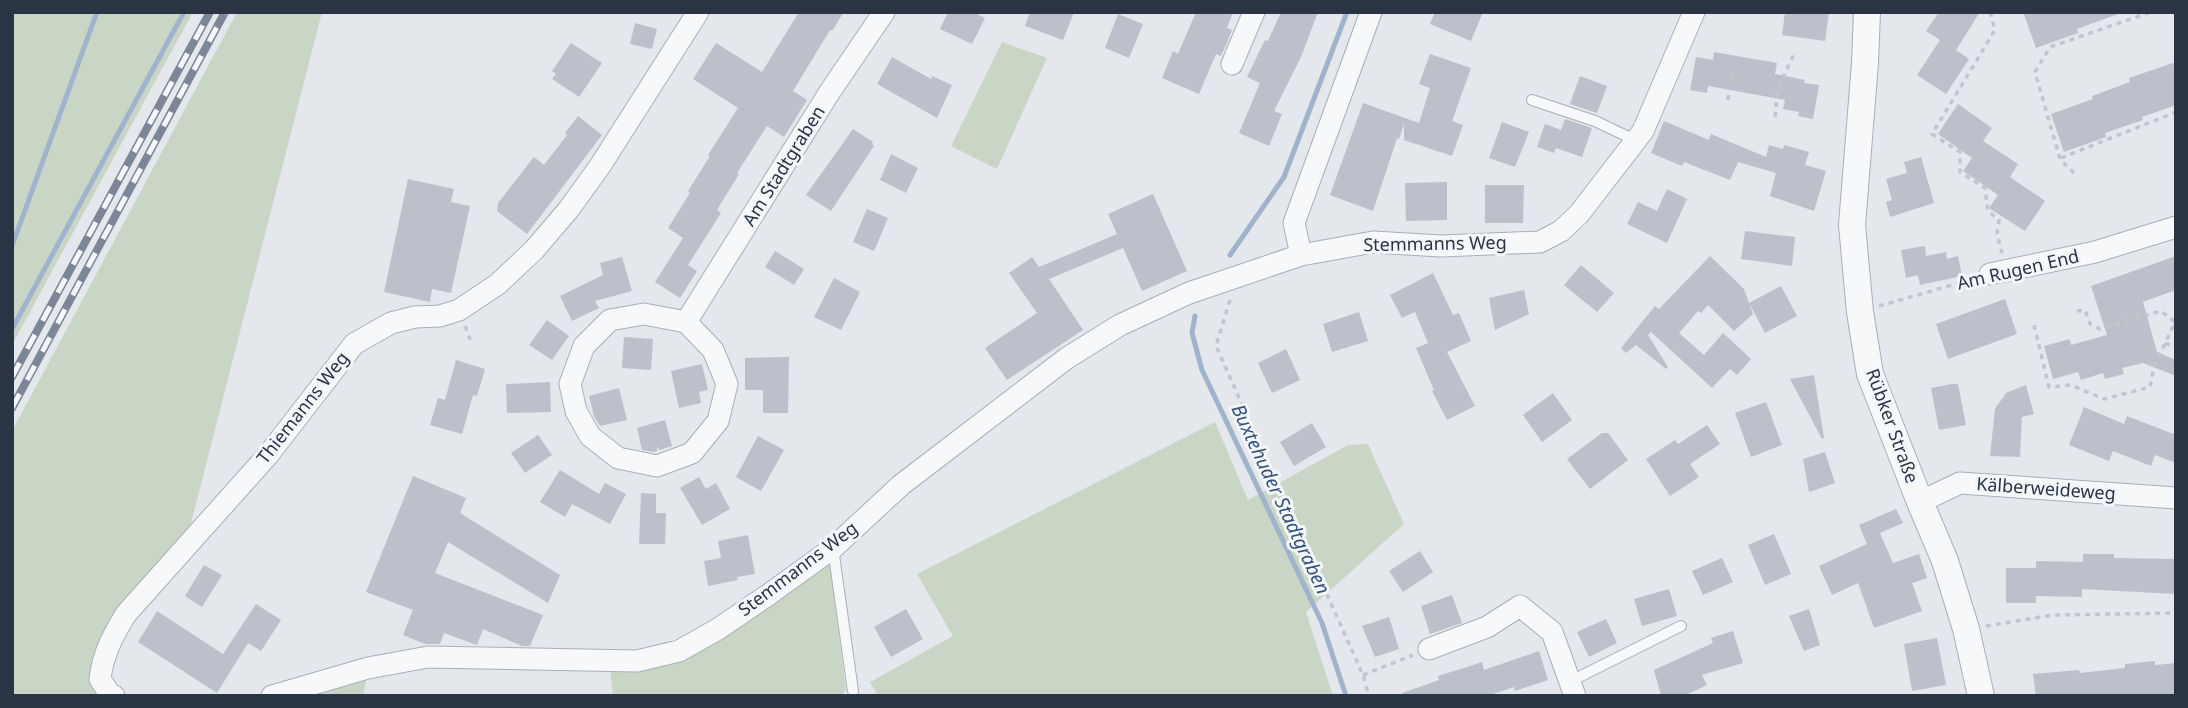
<svg xmlns="http://www.w3.org/2000/svg" width="2188" height="708" font-family="'Noto Sans',sans-serif">
  <style>
    .green { fill: #c9d6c5 }
    .lines { fill: none; stroke-linecap: round; stroke-linejoin: round }
    .stream { stroke: #9fb4cc; stroke-width: 5 }
    .building { fill: #bbc0ca }
    .service-casing { stroke: #a9aeb7; stroke-width: 12 }
    .minor-casing { stroke: #a9aeb7; stroke-width: 23 }
    .tertiary-casing { stroke: #a9aeb7; stroke-width: 28 }
    .path { stroke: #c2c5cb; stroke-width: 3.5; stroke-dasharray: 5 5; stroke-linecap: butt }
    .service { stroke: #f7f8fa; stroke-width: 10 }
    .minor { stroke: #f7f8fa; stroke-width: 21 }
    .tertiary { stroke: #f7f8fa; stroke-width: 26 }
    .rail-casing { stroke: #7d8696; stroke-width: 8 }
    .rail { stroke: #f4f6f9; stroke-width: 5; stroke-dasharray: 16; stroke-linecap: butt }
    .labels { text-anchor: middle; stroke-width: 6; stroke-linejoin: round; paint-order: stroke }
    .street-label { font-size: 18px; fill: #2b3445; stroke: #f4f6f9 }
    .water-label { font-size: 19px; font-style: italic; fill: #34527a; stroke: #f4f6f9 }
  </style>
  <rect width="100%" height="100%" fill="#e4e7ec"/>
  <path class="green" d="M12 12H193L12 345Z
    M237 12H322L188 535 143 583 100 696H12V431Z
    M1002 42 1047 58 997 169 951 146Z
    M1215 422 1248 500 1348 445 1368 444 1404 524 1306 612 1333 696H878L870 682 953 636 917 574Z
    M829 555 846 690 841 696H613L610 668H638Z
    M367 677 363 696H299Z"/>
  <g class="lines">
    <path class="stream" d="M12 246 97 12
      M1230 255 1284 177 1347 12
      M1195 316 1192 333 1202 370 1322 623 1346 696
      M12 329 184 12"/>
  </g>
  <path class="building" d="M799 12H844L832 31 830 30 793 91 807 100 784 137 767 126 737 173 739 174 717 210 721 213 688 265 697 271 680 298 655 282 683 238 668 228 690 193 688 191 710 156 708 155 738 108 693 79 716 43 762 72Z
    M948 12H973L985 18 972 44 940 29Z
    M1030 12H1074L1063 40 1025 26Z
    M1196 12H1233L1227 28 1232 30 1226 45 1221 56 1216 54 1199 94 1162 78 1173 51 1178 54Z
    M1281 12H1318L1301 57 1274 111 1282 114 1269 146 1239 133 1260 83 1247 77 1265 40 1268 41Z
    M1435 12H1483L1471 41 1430 24Z
    M1785 12H1829L1825 41 1782 35Z
    M1939 12H1980L1956 50 1969 59 1946 94 1917 75 1940 40 1926 31Z
    M2023 12H2117L2118 14 2077 29 2078 33 2036 48Z
    M1118 14 1143 24 1129 58 1105 48Z
    M635 23 657 29 652 49 630 44Z
    M571 43 602 63 579 97 552 79 556 74 552 71Z
    M1714 52 1777 63 1775 74 1805 80 1804 83 1819 85 1813 119 1798 116 1799 112 1783 109 1785 100 1708 86 1707 93 1690 90 1696 57 1713 60Z
    M1430 54 1471 68 1452 121 1463 125 1452 156 1404 140V124L1399 139 1397 138 1373 211 1330 195 1363 103 1419 123 1430 88 1419 84Z
    M892 57 931 79 932 76 952 85 937 118 877 84Z
    M2176 62V105L2142 117 2143 120 2105 133 2106 137 2064 152 2051 114 2093 99 2092 96 2130 82 2129 78Z
    M1580 76 1607 86 1597 113 1570 104Z
    M1958 104 1992 128 1983 141 2018 164 2010 177 2045 201 2025 231 1989 208 1998 195 1963 171 1972 158 1938 134Z
    M578 116 602 135 527 234 497 211 498 203 534 157 544 165 567 135 565 133Z
    M1565 119 1592 128 1582 157 1556 148 1554 153 1537 147 1545 124 1561 130Z
    M1664 121 1709 140 1711 134 1766 157 1769 145 1783 149 1784 145 1809 152 1805 165 1826 171 1814 211 1770 196 1776 173 1738 162 1730 180 1684 162 1682 166 1651 153Z
    M1502 122 1529 132 1515 167 1489 158Z
    M853 129 873 142 872 144 874 146 831 211 806 195Z
    M891 154 918 168 906 193 880 180Z
    M1921 157 1934 203 1890 217 1886 202 1892 200 1886 179 1907 173 1904 162Z
    M408 179 454 189 451 202 470 206 451 293 432 289 430 302 384 292Z
    M1447 182V220L1406 221 1405 183Z
    M1485 185H1524L1523 223H1485Z
    M1667 189 1687 199 1667 243 1627 224 1638 202 1657 211Z
    M1153 194 1187 271 1142 291 1123 248 1049 279 1083 330 1007 380 985 348 1037 313 1009 273 1032 257 1039 267 1117 234 1108 214Z
    M867 209 888 218 874 251 853 242Z
    M1745 231 1795 237 1792 266 1741 259Z
    M1925 246 1926 256 1946 252 1947 259 1958 256 1962 276 1920 285 1918 275 1906 278 1901 250Z
    M775 251 804 269 794 285 765 267Z
    M1710 256 1744 289 1753 314 1734 331 1708 305 1701 313 1698 311 1679 333 1704 355 1723 333 1751 359 1737 375 1730 369 1712 388 1651 332 1648 335 1668 367 1666 369 1636 345 1626 353 1621 348 1655 306 1659 309Z
    M2176 256V290L2143 302 2157 352 2176 360V376L2143 363 2122 368 2124 374 2105 379 2103 373 2081 380 2078 372 2053 379 2044 346 2070 339 2071 345 2107 335 2091 286Z
    M622 257 632 291 595 301 599 308 572 321 560 296 603 275 600 263Z
    M1581 265 1614 293 1597 312 1564 285Z
    M1433 273 1453 315 1459 313 1471 341 1447 352 1475 406 1447 420 1432 391 1434 390 1416 348 1428 343 1415 312 1402 318 1390 295Z
    M834 278 860 292 841 330 814 317Z
    M1781 286 1797 316 1765 333 1749 303Z
    M1524 290 1529 314 1495 330 1489 298Z
    M2005 299 2017 334 1948 359 1936 324Z
    M1359 312 1368 341 1332 352 1323 324Z
    M547 320 569 336 552 360 529 345Z
    M624 337 653 339 651 370 622 368Z
    M1286 349 1300 380 1272 393 1258 363Z
    M789 357 788 413H763V390H745V358Z
    M456 360 485 369 477 396 473 395 462 434 430 425 438 398 445 400Z
    M702 364 708 390 699 392 701 403 679 408 671 371Z
    M1814 375 1824 438 1822 439 1790 379Z
    M550 382 551 412 507 413 506 384Z
    M1952 384H1958L1966 425 1939 430 1931 388Z
    M2026 385 2034 414 2022 417 2020 457 1990 456 1995 409 2006 393Z
    M619 388 627 420 600 426 594 416 589 396Z
    M1553 393 1572 420 1542 442 1523 415Z
    M1766 402 1782 445 1751 457 1735 413Z
    M2084 407 2124 424 2127 416 2176 435V463L2155 455 2151 466 2113 451 2109 461 2069 445Z
    M665 420 672 446 659 450 657 446V451L654 452 642 450 637 428Z
    M1312 423 1326 447 1294 466 1280 442Z
    M1707 425 1720 444 1690 464 1699 477 1670 496 1646 459 1675 440 1678 444Z
    M1602 433H1608L1628 460 1590 489 1567 459Z
    M538 435 552 455 525 473 511 453Z
    M758 436 784 450 761 491 736 477Z
    M1825 452 1835 483 1809 492 1803 459Z
    M560 470 599 494 605 483 626 494 610 524 572 504 565 517 540 502Z
    M413 476 466 498 460 513 560 575 548 603 448 542 435 573 543 615 530 646H522L483 629 477 645 444 633 440 644H425L403 635 413 610 366 592Z
    M699 477 706 489 716 483 730 509 702 525 680 488Z
    M641 493 656 494V513H666L665 544H639Z
    M1896 509 1903 523 1880 533 1893 563 1919 554 1927 578 1912 583 1922 611 1874 628 1858 583 1832 595 1819 566 1867 544 1859 525Z
    M1774 534 1791 574 1765 585 1748 545Z
    M748 535 755 574 737 577 738 580 708 586 704 561 721 558 718 541Z
    M1420 551 1433 572 1403 592 1389 571Z
    M2083 554H2114V558L2176 559V594L2082 589V597L2036 596V603H2006V568H2036V561L2083 562Z
    M1722 558 1733 582 1703 595 1692 571Z
    M204 565 222 575 202 607 185 596Z
    M1669 589 1677 616 1642 626 1634 599Z
    M1452 595 1462 623 1430 634 1421 606Z
    M256 604 281 620 261 651 248 643 217 693 138 642 157 611 223 654Z
    M906 609 923 639 891 657 874 627Z
    M1809 609 1820 645 1804 651 1789 616Z
    M1389 617 1399 649 1375 657 1362 626Z
    M1606 619 1617 643 1589 657 1577 632Z
    M1733 631 1743 663 1702 675 1707 685 1684 696H1661L1654 670 1713 643 1711 638Z
    M1937 638 1946 685 1912 691 1904 644Z
    M1539 651 1548 680 1515 691 1514 687 1487 696H1403L1402 693 1439 680 1438 676 1467 667 1482 662 1484 670Z
    M2155 661V665L2176 663V696H2036L2033 674 2079 670 2080 673 2125 668V664Z"/>
  <g class="lines">
    <defs>
      <path id="service" d="M1532 100 1595 121 1635 140
        M833 548 853 691
        M1571 681 1681 626"/>
      <path id="minor" d="M1232 64 1254 12
        M1301 255 1294 223 1371 12
        M1990 274 2095 252 2176 227
        M644 314 686 322 713 350 727 384 718 421 692 453 657 466 618 458 590 436 576 411 570 384 584 346 610 320Z
        M686 322 829 93 884 12
        M1920 502 1960 483 2176 498
        M1429 649 1487 627 1520 606 1552 632 1575 696
        M114 696 109 693 100 679C103 654 113 635 126 614L268 455 354 344 391 323 415 317 440 316 459 310 498 284 534 250 569 209 600 166 698 12
        M272 696 368 668 428 657 637 661 679 651 718 629 768 595 833 548 901 485 1067 358 1120 325 1189 293 1301 255 1373 242 1441 246 1540 242 1561 231 1579 214 1643 131 1694 12"/>
      <path id="tertiary" d="M1867 12 1865 63 1852 225 1860 312 1870 374 1920 502 1945 561 1966 629 1981 696"/>
    </defs>
    <use href="#service" class="service-casing"/>
    <use href="#minor" class="minor-casing"/>
    <use href="#tertiary" class="tertiary-casing"/>
    <path class="path" d="M1990 12 1995 30 1932 134 1960 152V172L1985 188 1988 211 1999 220 1997 234 2002 253
      M1728 100 1732 72
      M1775 117 1778 88 1795 52
      M2061 158 2176 112
      M2074 173 2060 159 2035 72 2050 47 2151 12
      M1230 300 1216 346 1363 675 1369 696
      M1879 306 1973 279
      M2034 325 2049 387 2071 385 2104 399 2150 387 2154 367 2175 322 2161 311 2100 329 2090 324 2085 310 2077 311
      M465 326 472 344
      M2165 343 2172 346
      M1986 626 2053 615 2176 613
      M1363 675 1413 655"/>
    <use href="#service" class="service"/>
    <use href="#minor" class="minor"/>
    <use href="#tertiary" class="tertiary"/>
    <defs>
      <path id="rail" d="M12 377 210 12
        M12 408 225 12"/>
    </defs>
    <use href="#rail" class="rail-casing"/>
    <use href="#rail" class="rail"/>
  </g>
  <g class="labels">
    <g class="street-label">
      <text transform="translate(784 166) rotate(-58)" y="6">Am Stadtgraben</text>
      <text transform="translate(1435 244) rotate(-1)" y="6">Stemmanns Weg</text>
      <text transform="translate(2018 270) rotate(-13)" y="6">Am Rugen End</text>
      <text transform="translate(303 408) rotate(-52)" y="6">Thiemanns Weg</text>
      <text transform="translate(1892 426) rotate(70)" y="6">Rübker Straße</text>
      <text transform="translate(2046 489) rotate(4)" y="6">Kälberweideweg</text>
      <text transform="translate(798 569) rotate(-37)" y="6">Stemmanns Weg</text>
    </g>
    <g class="water-label">
      <text transform="translate(1281 499) rotate(65)" y="7">Buxtehuder Stadtgraben</text>
    </g>
  </g>
  <rect width="2188" height="708" fill="none" stroke="#2b3445" stroke-width="28"/>
</svg>
